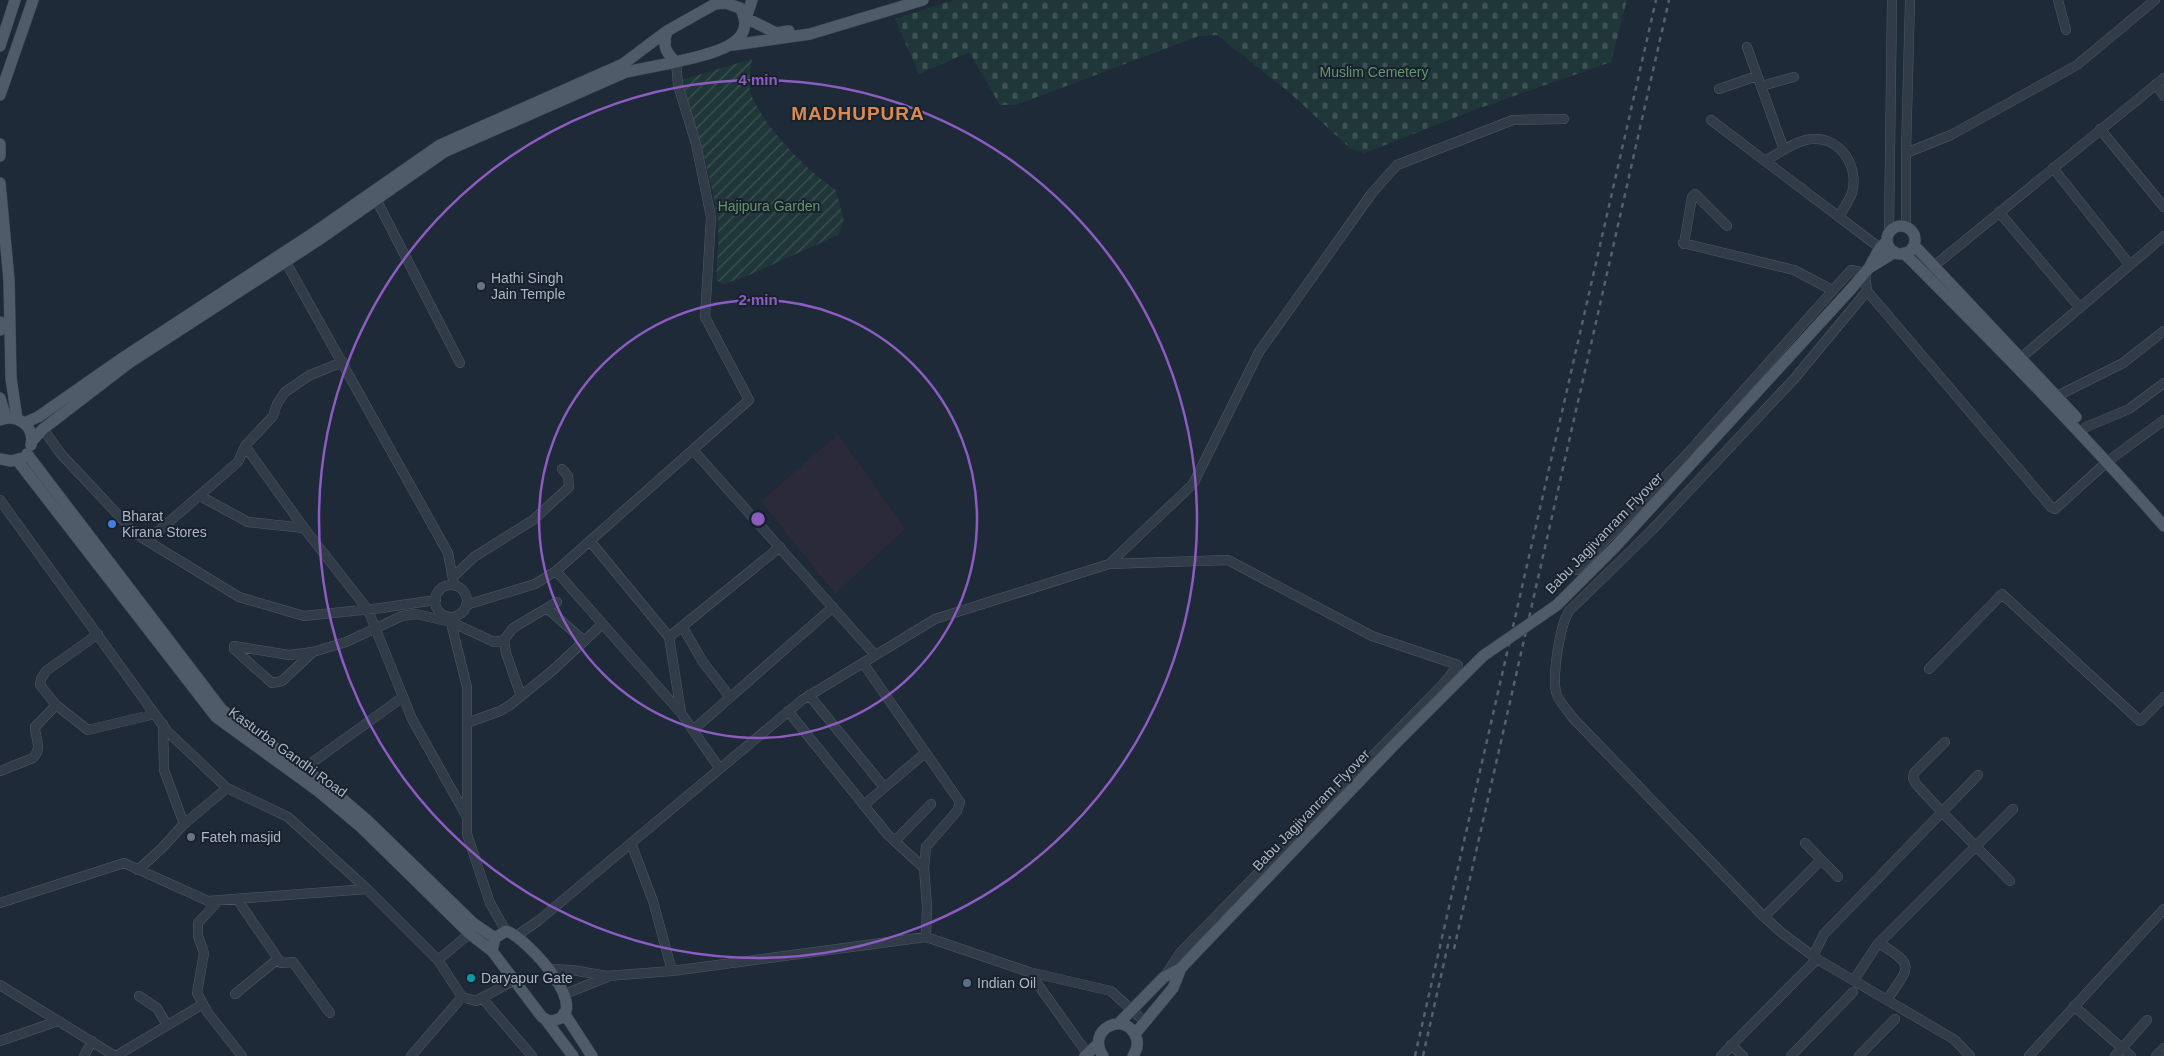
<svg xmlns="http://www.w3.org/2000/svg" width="2164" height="1056" font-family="Helvetica,sans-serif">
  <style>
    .medical { fill: #2b2a39 }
    .cemetery { fill: url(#cemetery-stones) }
    .garden { fill: url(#garden-furrows) }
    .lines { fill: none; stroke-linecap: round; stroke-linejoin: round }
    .minor-casing { stroke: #4f5966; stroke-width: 10 }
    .major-casing { stroke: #3b4551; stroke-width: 12 }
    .minor { stroke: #323c48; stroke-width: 9 }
    .major { stroke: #4f5b68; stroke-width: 11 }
    .rail { stroke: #536070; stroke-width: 2.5; stroke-dasharray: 5 5; stroke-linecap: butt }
    .major-bridge-casing { stroke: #3b4551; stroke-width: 12; stroke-linecap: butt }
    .major-bridge { stroke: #4f5b68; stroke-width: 11 }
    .ring { fill: none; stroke: #8c5cc1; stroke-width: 2.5 }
    .worship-dot { fill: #6b7280; stroke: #18212c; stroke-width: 2 }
    .shop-dot { fill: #3f7fe0; stroke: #18212c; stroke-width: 2 }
    .culture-dot { fill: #0f9aa8; stroke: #18212c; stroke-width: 2 }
    .service-dot { fill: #5c6f8a; stroke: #18212c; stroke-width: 2 }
    .labels { text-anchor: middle; stroke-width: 4; stroke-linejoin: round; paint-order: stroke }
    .park-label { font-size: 14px; fill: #62976d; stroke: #18212c }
    .poi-label { font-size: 14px; fill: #acb6c5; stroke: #18212c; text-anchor: start }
    .street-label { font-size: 14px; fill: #acb6c5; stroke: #18212c }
    .district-label { font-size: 19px; font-weight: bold; letter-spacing: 1px; fill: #d98952; stroke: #18212c }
    .centre { fill: #8c5cc1; stroke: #18212c; stroke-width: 2.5 }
    .ring-label { font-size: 15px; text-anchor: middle; font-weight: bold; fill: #8c5cc1; stroke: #18212c; stroke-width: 4; stroke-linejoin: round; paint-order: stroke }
  </style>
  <defs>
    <pattern id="cemetery-stones" width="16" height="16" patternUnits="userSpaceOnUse" patternTransform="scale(1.25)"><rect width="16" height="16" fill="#203739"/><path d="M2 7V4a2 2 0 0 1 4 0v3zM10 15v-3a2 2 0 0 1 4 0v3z" fill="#3e5254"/></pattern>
    <pattern id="garden-furrows" width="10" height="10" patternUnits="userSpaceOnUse" patternTransform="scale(1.25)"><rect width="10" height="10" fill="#203739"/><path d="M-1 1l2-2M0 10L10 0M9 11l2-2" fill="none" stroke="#3e5254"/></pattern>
  </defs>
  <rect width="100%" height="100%" fill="#1e2a38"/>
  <path class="medical" d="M838 434 905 529 835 594 761 501Z"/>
  <path class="cemetery" d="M954 0H1627L1611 62 1474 110 1365 153 1351 149 1290 93 1217 35 1199 36 1016 105H1000L969 52 919 74 895 19Z"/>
  <path class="garden" d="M752 59C751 69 747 85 751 94 763 126 808 172 836 190L844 221 838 235 745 277 723 284 716 280C717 258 720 236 717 214 709 169 695 124 682 80Z"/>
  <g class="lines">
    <defs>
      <path id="minor" d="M2058 0 2066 30
        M1747 47 1784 150
        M2156 84 2164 96
        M1761 86 1794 77
        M1719 89 1757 76
        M1711 120 1880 248
        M2100 129 2164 207
        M1906 153 1951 135 2077 65 2155 0
        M1765 161C1779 153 1798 139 1814 139 1842 138 1859 168 1852 193 1849 201 1843 209 1839 217
        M2053 168 2130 265
        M376 199 460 363
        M1999 212 2080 308
        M1906 226V153L1910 0
        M1889 231 1892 0
        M1683 243 1794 270 1832 290
        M1684 244 1692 197 1695 194 1727 226
        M283 257 448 553 454 585
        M1934 266 2164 78
        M1867 291 2051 507 2055 509 2108 461 2164 420
        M2016 362 2164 236
        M2057 396 2123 363 2164 331
        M2086 427 2129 409 2164 383
        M43 429 61 454 136 534 239 597 304 616 381 608 436 600
        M245 446 304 528 368 610 412 719 467 817
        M693 450 875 655
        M200 496 248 522 304 528
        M0 500 167 731 227 788 288 817 367 889 438 960
        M147 541 238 462 245 446 273 416 277 404 285 392 310 375 343 362
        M590 541 669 637 681 712
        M1109 564 1193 484 1259 352 1372 193 1397 165 1513 120 1564 119
        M1577 570 1688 453 1851 270 1865 273 1867 291 1794 379 1652 530 1569 611C1560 625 1551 680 1557 695 1560 703 1568 711 1573 718L1763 916 1782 933 1817 959 1955 1040 1970 1056
        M556 571 681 713 720 769
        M454 576 474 557 533 520 569 487 568 476 562 469
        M435 601a16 16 0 1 1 32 0a16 16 0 1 1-32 0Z
        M466 605 535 584 556 571 749 400 705 317 711 217 696 144 678 85 676 62
        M548 609 584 641
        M450 619 467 687V834L490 903 506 931
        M682 626 703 662 730 697
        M669 637 780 547
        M313 652 282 681 272 683 234 649V646L289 655 313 652 346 642 402 616 416 614 451 622 494 642 504 640
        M863 663 960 802 957 811 926 847 924 868 927 906 926 937
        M1929 669 2002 594 2140 721 2164 697
        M809 695 884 787
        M521 696 506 653 504 640 513 628 557 602
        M56 705 88 730 155 714
        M788 711 888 835 924 868
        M467 723 500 711 510 705 553 670 597 629
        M693 730 833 607
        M1945 742 1914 773 1913 778 1916 784 1942 812 2010 881
        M303 769 403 697
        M0 771 33 758C43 748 35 738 35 727L56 705 40 685 41 679 46 671 98 634
        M864 805 925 753
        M184 824 227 788
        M895 841 931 804
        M631 843 653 901 672 971
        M1805 843 1838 877
        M138 870 162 848 184 824 164 770 163 724
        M237 899 281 963 293 962 330 1013
        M219 900 198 923V936L204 953 197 993 208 1013 242 1056
        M0 903 124 863 208 901 367 889
        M1764 917 1821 860
        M474 930 438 960 462 997 476 1001 513 981
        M516 936 538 921 802 700 935 619 1109 564 1228 560 1372 636 1458 665 1445 682 1180 953 1165 976
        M1879 943C1917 967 1909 966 1887 1000
        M1813 956 1824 934 1978 775
        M548 969 572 970 607 976 672 971 926 937 1029 972 1111 991 1145 1022
        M1029 972 1089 1056
        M1854 980 1877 945 2013 809
        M0 985 115 1056
        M235 994 278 959
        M565 994 607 977
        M139 996 157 1008 167 1025
        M483 999 532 1056
        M2074 1006 2131 1056
        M0 1041 58 1021
        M1731 1045 1743 1056
        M84 1056 92 1041
        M116 1056 203 1004
        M411 1056 462 997
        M1721 1056 1817 959
        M1791 1056 1853 992
        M1859 1056 1895 1019
        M2029 1056 2164 909
        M2115 1056 2147 1020
        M2156 1056 2164 1048"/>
      <path id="major" d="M752 0 746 18 776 33 789 31
        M726 3 740 8C762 47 702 55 676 62 664 51 663 45 667 31L715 4Z
        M733 45 810 34 923 0
        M0 46 15 0
        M0 95 33 0
        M0 144V156
        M0 183 9 280 11 378 17 419
        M1887 240a14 14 0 1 1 28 0a14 14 0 1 1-28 0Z
        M1914 245 2076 417
        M1904 253C1993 342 2081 431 2164 526
        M1869 268 1895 252
        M1851 289 1869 268 1880 248 1887 241
        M0 322V330
        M0 398 6 418
        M0 420C17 413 35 426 31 445
        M24 423 38 417 124 357 315 232 440 145 623 64 667 31
        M32 441 43 429 129 363 320 239 444 152 626 72 676 62
        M27 454 222 710 324 783 368 821 473 923 495 938
        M0 459 11 461 22 458
        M17 460 216 717 318 791 362 828 470 934 492 951
        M506 931C526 936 600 1018 549 1021L542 1017 492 951 495 938Z
        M564 1013 592 1056
        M545 1019 573 1056
        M1119 1023 1164 977 1181 968 1200 948
        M1135 1034 1173 988 1181 968
        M1085 1056 1098 1044
        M1103 1056C1085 1029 1126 1010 1136 1037 1139 1044 1137 1050 1133 1056"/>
    </defs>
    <use href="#minor" class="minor-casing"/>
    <use href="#major" class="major-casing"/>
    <use href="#minor" class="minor"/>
    <use href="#major" class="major"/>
    <path class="rail" d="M1454 949 1669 0
      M1415 1056 1656 0
      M1423 1056 1450 936"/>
    <defs>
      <path id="major-bridge" d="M1200 948 1396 743 1483 656 1557 605 1615 547 1851 289"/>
    </defs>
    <use href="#major-bridge" class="major-bridge-casing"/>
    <use href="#major-bridge" class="major-bridge"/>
  </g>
  <g class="ring">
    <circle cx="758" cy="519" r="219"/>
    <circle cx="758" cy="519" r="439"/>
  </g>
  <g class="worship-dot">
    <circle cx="481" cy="286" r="5"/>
    <circle cx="191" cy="837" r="5"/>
  </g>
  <circle class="shop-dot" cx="112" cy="524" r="5"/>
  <circle class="culture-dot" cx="471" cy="978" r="5"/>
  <circle class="service-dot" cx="967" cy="983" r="5"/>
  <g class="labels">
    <g class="park-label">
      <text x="1374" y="77">Muslim Cemetery</text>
      <text x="769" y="211">Hajipura Garden</text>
    </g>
    <g class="poi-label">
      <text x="491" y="283">Hathi Singh<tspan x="491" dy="16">Jain Temple</tspan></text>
      <text x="122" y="521">Bharat<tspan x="122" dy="16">Kirana Stores</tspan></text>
      <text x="201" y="842">Fateh masjid</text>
      <text x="481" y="983">Daryapur Gate</text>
      <text x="977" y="988">Indian Oil</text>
    </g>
    <g class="street-label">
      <text transform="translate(1604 533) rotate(-46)" y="5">Babu Jagjivanram Flyover</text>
      <text transform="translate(288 752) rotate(36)" y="5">Kasturba Gandhi Road</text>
      <text transform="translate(1311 810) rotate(-46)" y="5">Babu Jagjivanram Flyover</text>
    </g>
    <g class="district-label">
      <text x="858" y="120">MADHUPURA</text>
    </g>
  </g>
  <circle cx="758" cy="519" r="8" class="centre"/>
  <g class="ring-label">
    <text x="758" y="85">4 min</text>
    <text x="758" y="305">2 min</text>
  </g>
</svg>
